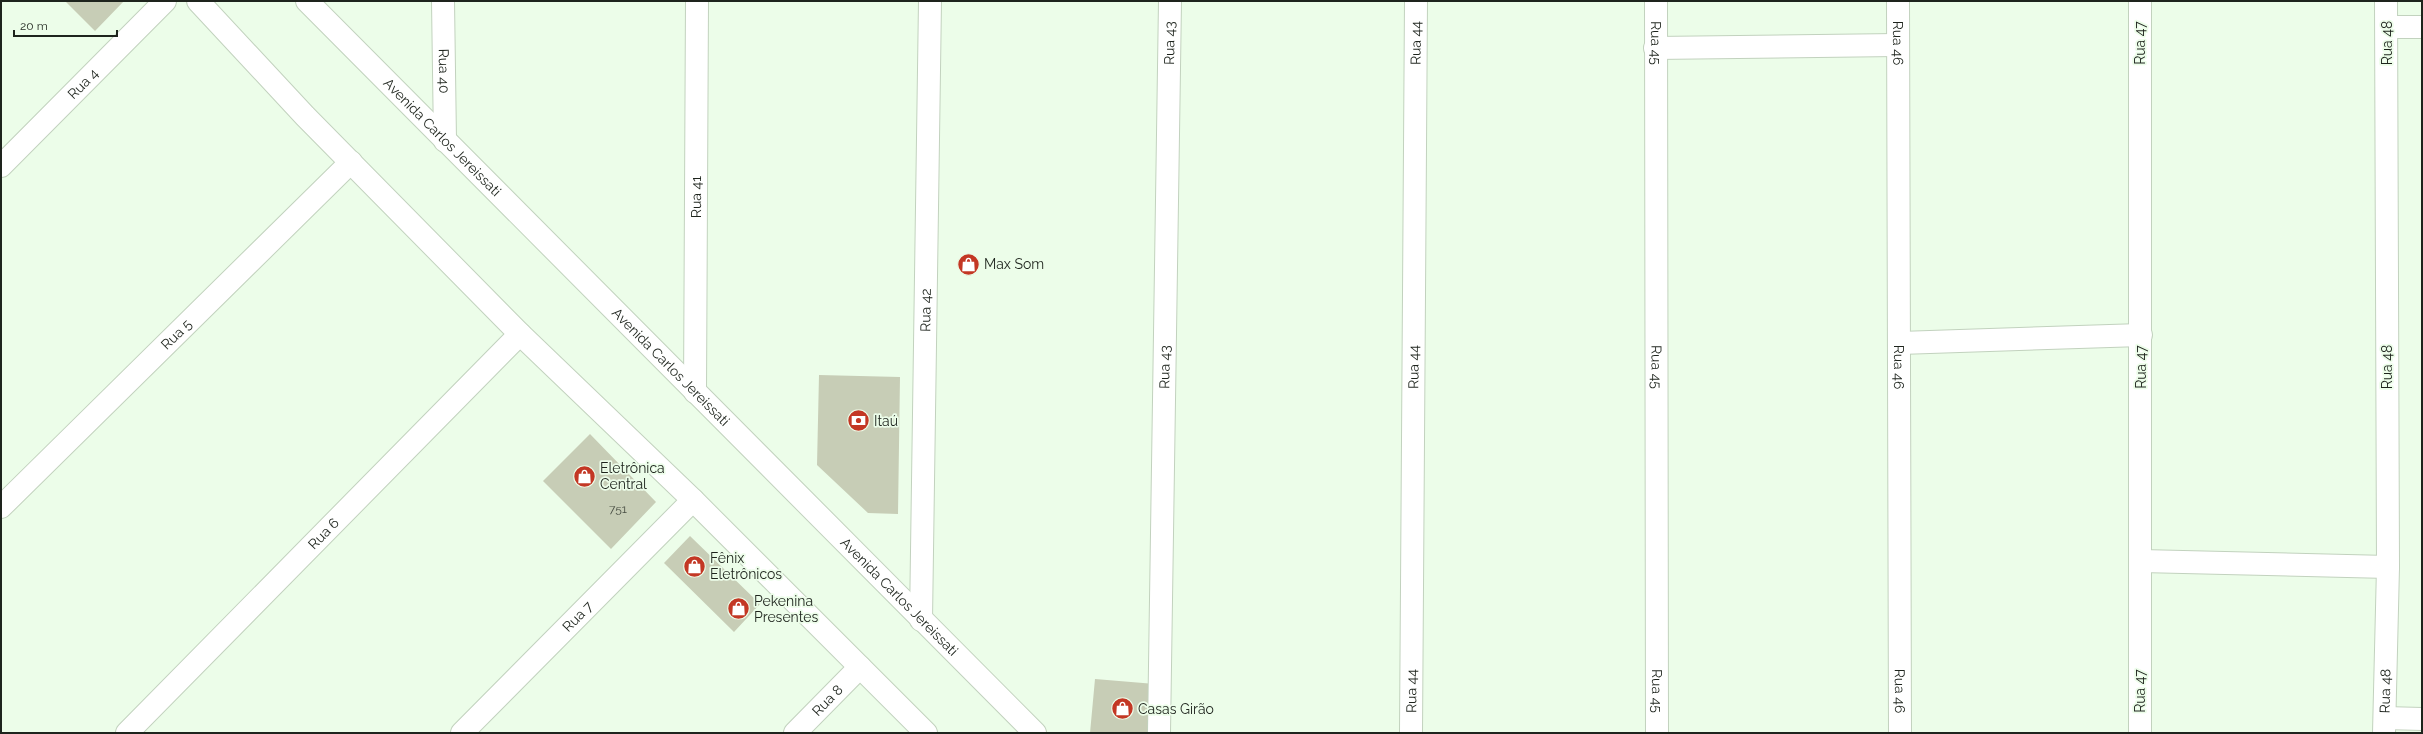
<svg xmlns="http://www.w3.org/2000/svg" width="2423" height="734" font-family="Raleway,sans-serif">
  <style>
    .building { fill: #c7cdb6 }
    .lines { fill: none; stroke-linecap: round; stroke-linejoin: round }
    .minor-casing { stroke: #c2d2be; stroke-width: 24 }
    .minor { stroke: #fff; stroke-width: 22 }
    .labels { text-anchor: middle; stroke-width: 3.5; stroke-linejoin: round; paint-order: stroke }
    .number-label { font-size: 12px; fill: #484e43 }
    .street-label { font-size: 14px; fill: #1e241d; stroke: #ecfde9 }
    .poi-label { font-size: 14px; fill: #1e241d; stroke: #ecfde9; text-anchor: start }
  </style>
  <rect width="100%" height="100%" fill="#ecfde9"/>
  <path class="building" d="M65 1H124L95 31Z
    M819 375 900 377 898 514 868 513 817 465Z
    M590 434 656 502 611 549 543 481Z
    M690 536 760 604 734 632 664 563Z
    M1095 679 1155 684 1151 733H1090Z"/>
  <g class="lines">
    <defs>
      <g id="minor">
        <path d="M198 1 305 116 520 334 693 500 926 733"/>
        <path id="s1" d="M307 1 1035 733"/>
        <path id="s2" d="M443 1 445 141"/>
        <path id="s3" d="M1656 1 1657 733"/>
        <path id="s4" d="M1898 1 1900 733"/>
        <path d="M2140 1V733"/>
        <path d="M2387 27H2422"/>
        <path d="M1655 48 1897 45"/>
        <path id="s5" d="M1 166 165 1"/>
        <path d="M1900 343 2141 335"/>
        <path id="s6" d="M695 392 697 1"/>
        <path id="s7" d="M1 507 351 162"/>
        <path d="M2141 561 2388 567"/>
        <path id="s8" d="M921 620 930 1"/>
        <path d="M2385 718 2422 719"/>
        <path id="s9" d="M127 733 520 334"/>
        <path id="s10" d="M462 733 693 500"/>
        <path id="s11" d="M795 733 860 667"/>
        <path id="s12" d="M1159 733 1170 1"/>
        <path id="s13" d="M1411 733 1416 1"/>
        <path id="s14" d="M2384 733 2388 567 2386 1"/>
      </g>
    </defs>
    <use href="#minor" class="minor-casing"/>
    <use href="#minor" class="minor"/>
  </g>
  <defs>
    <symbol id="shop-disc" viewBox="-11 -11 22 22"><circle r="9.5" fill="#c33724" stroke="#ecfde9"/><path d="M-5-2.5h2.3a2.7 3.5 0 0 1 5.4 0H5L5.5 6h-11ZM-1.5-2.5h3a1.5 2.3 0 0 0-3 0Z" fill="#fff"/></symbol>
    <symbol id="bank-disc" viewBox="-11 -11 22 22"><circle r="9.5" fill="#c33724" stroke="#ecfde9"/><path d="M-6-4H6V4H-6ZM0-2.3a2.3 2.3 0 1 0 0 4.6a2.3 2.3 0 1 0 0-4.6Z" fill="#fff"/></symbol>
  </defs>
  <g fill-rule="evenodd">
    <use href="#shop-disc" x="956" y="252" width="25" height="25"/>
    <use href="#bank-disc" x="846" y="408" width="25" height="25"/>
    <use href="#shop-disc" x="572" y="464" width="25" height="25"/>
    <use href="#shop-disc" x="682" y="554" width="25" height="25"/>
    <use href="#shop-disc" x="726" y="596" width="25" height="25"/>
    <use href="#shop-disc" x="1110" y="696" width="25" height="25"/>
  </g>
  <g class="labels">
    <g class="number-label">
      <text x="618" y="513">751</text>
    </g>
    <g class="street-label">
      <text dy="5" stroke="none"><textPath href="#s12" startOffset="690">Rua 43</textPath></text>
      <text dy="5" stroke="none"><textPath href="#s13" startOffset="690">Rua 44</textPath></text>
      <text dy="5" stroke="none"><textPath href="#s3" startOffset="42">Rua 45</textPath></text>
      <text dy="5" stroke="none"><textPath href="#s4" startOffset="42">Rua 46</textPath></text>
      <text transform="translate(2140 43) rotate(-90)" y="5">Rua 47</text>
      <text transform="translate(2387 43) rotate(-90)" y="5">Rua 48</text>
      <text dy="5" stroke="none"><textPath href="#s2" startOffset="70">Rua 40</textPath></text>
      <text dy="5" stroke="none"><textPath href="#s5" startOffset="116">Rua 4</textPath></text>
      <text dy="5" stroke="none"><textPath href="#s1" startOffset="192">Avenida Carlos Jereissati</textPath></text>
      <text dy="5" stroke="none"><textPath href="#s6" startOffset="195">Rua 41</textPath></text>
      <text dy="5" stroke="none"><textPath href="#s8" startOffset="310">Rua 42</textPath></text>
      <text dy="5" stroke="none"><textPath href="#s7" startOffset="246">Rua 5</textPath></text>
      <text dy="5" stroke="none"><textPath href="#s12" startOffset="366">Rua 43</textPath></text>
      <text dy="5" stroke="none"><textPath href="#s13" startOffset="366">Rua 44</textPath></text>
      <text dy="5" stroke="none"><textPath href="#s3" startOffset="366">Rua 45</textPath></text>
      <text dy="5" stroke="none"><textPath href="#s4" startOffset="366">Rua 46</textPath></text>
      <text transform="translate(2141 367) rotate(-90)" y="5">Rua 47</text>
      <text transform="translate(2387 367) rotate(-90)" y="5">Rua 48</text>
      <text dy="5" stroke="none"><textPath href="#s1" startOffset="516">Avenida Carlos Jereissati</textPath></text>
      <text dy="5" stroke="none"><textPath href="#s9" startOffset="280">Rua 6</textPath></text>
      <text dy="5" stroke="none"><textPath href="#s1" startOffset="840">Avenida Carlos Jereissati</textPath></text>
      <text dy="5" stroke="none"><textPath href="#s10" startOffset="164">Rua 7</textPath></text>
      <text dy="5" stroke="none"><textPath href="#s13" startOffset="42">Rua 44</textPath></text>
      <text dy="5" stroke="none"><textPath href="#s3" startOffset="690">Rua 45</textPath></text>
      <text dy="5" stroke="none"><textPath href="#s4" startOffset="690">Rua 46</textPath></text>
      <text transform="translate(2140 691) rotate(-90)" y="5">Rua 47</text>
      <text dy="5" stroke="none"><textPath href="#s14" startOffset="42">Rua 48</textPath></text>
      <text dy="5" stroke="none"><textPath href="#s11" startOffset="46">Rua 8</textPath></text>
    </g>
    <g class="poi-label">
      <text x="984" y="269">Max Som</text>
      <text x="874" y="426">Itaú</text>
      <text x="600" y="473">Eletrônica<tspan x="600" dy="16">Central</tspan></text>
      <text x="710" y="563">Fênix<tspan x="710" dy="16">Eletrônicos</tspan></text>
      <text x="754" y="606">Pekenina<tspan x="754" dy="16">Presentes</tspan></text>
      <text x="1138" y="714">Casas Girão</text>
    </g>
  </g>
  <rect width="2423" height="734" fill="none" stroke="#1e241d" stroke-width="4"/>
  <path d="M14 30v6h103v-6" fill="none" stroke="#1e241d" stroke-width="2"/>
  <text x="20" y="30" font-size="12" fill="#1e241d" stroke="#ecfde9" stroke-width="3" paint-order="stroke">20 m</text>
</svg>
